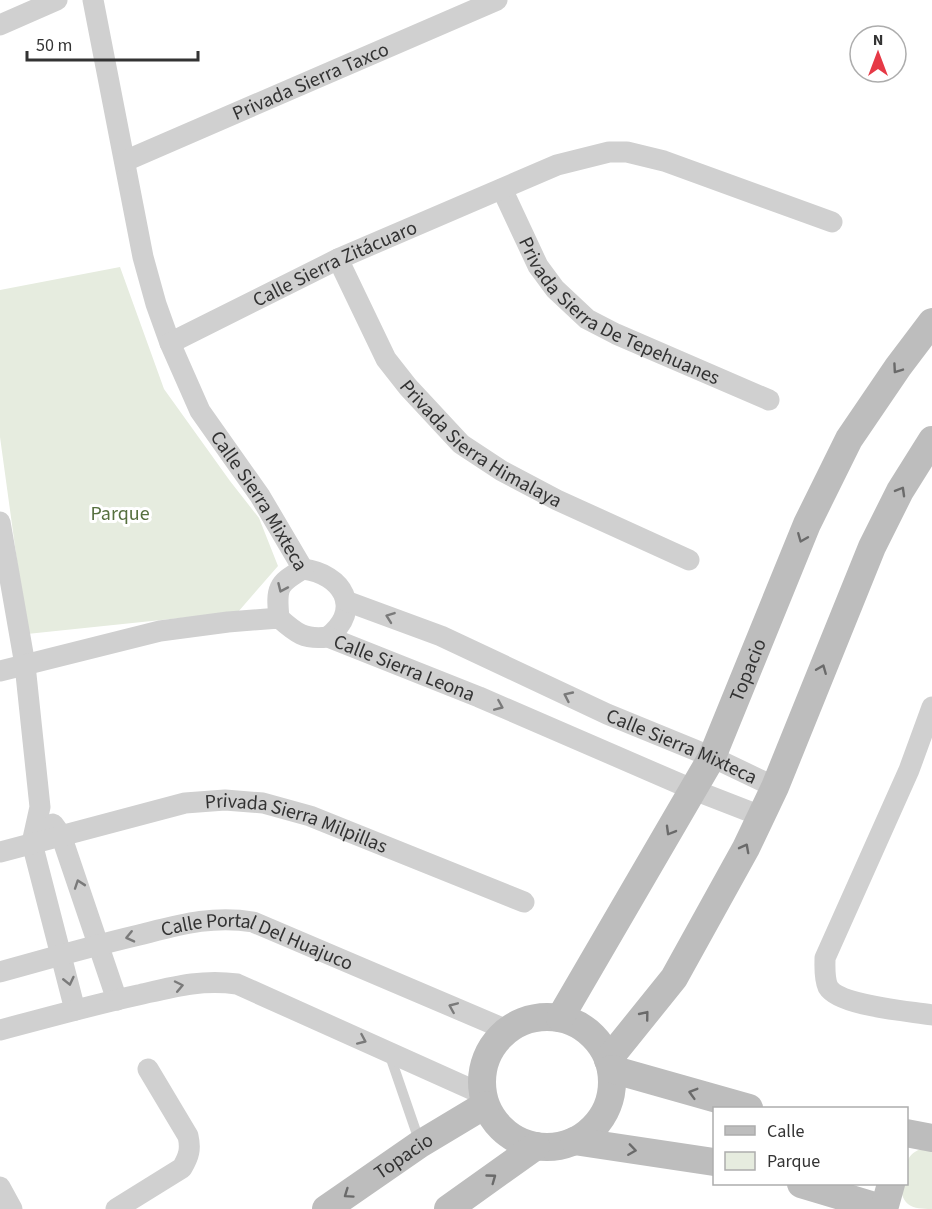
<svg xmlns="http://www.w3.org/2000/svg" width="932" height="1209" font-family="'Source Sans 3',sans-serif">
  <style>
    .green { fill: #e6ecdf }
    .lines { fill: none; stroke-linecap: round; stroke-linejoin: round }
    .lane { stroke: #d0d0d0; stroke-width: 10 }
    .street { stroke: #d0d0d0; stroke-width: 21 }
    .secondary { stroke: #bdbdbd; stroke-width: 28 }
    .oneway { stroke: #6a6a6a }
    .oneway2 { stroke: #7a7a7a }
    .labels { text-anchor: middle; stroke-width: 6; stroke-linejoin: round; paint-order: stroke }
    .street-label { font-size: 20px; fill: #333; stroke: #fff }
    .park-label { font-size: 20px; fill: #56703f; stroke: #fff }
  </style>
  <rect width="100%" height="100%" fill="#fff"/>
  <path class="green" d="M120 267 164 389 230 481 259 518 278 566 238 612 27 634 0 437V290Z
    M921 1149 932 1150V1209C912 1209 901 1206 901 1184H906C907 1167 903 1156 921 1149Z"/>
  <g class="lines">
    <path class="lane" d="M389 1053 420 1143"/>
    <g class="street">
      <path id="s1" d="M93 0 143 257 156 304 170 343 200 411 260 496 303 569"/>
      <path d="M0 25 57 0"/>
      <path id="s2" d="M125 161 497 0"/>
      <path id="s3" d="M502 189 538 266 555 289 587 319 616 334 769 400"/>
      <path id="s4" d="M338 259 386 359 408 387 461 444 502 471 557 500 689 560"/>
      <path id="s5" d="M170 343 338 259 557 165 609 152H627L664 161 832 222"/>
      <path d="M0 522 25 665 40 807 32 843 75 1010"/>
      <path d="M303 569C343 574 363 609 328 637"/>
      <path id="s6" d="M346 601 441 636 607 714 712 757 775 787"/>
      <path d="M279 618C276 588 277 584 303 569"/>
      <path id="s7" d="M0 671 160 631 228 622 279 618C296 633 304 640 328 637L479 697 694 790 761 816"/>
      <path d="M932 707 909 770 825 958C825 967 824 978 828 987 839 1006 909 1011 932 1015"/>
      <path d="M53 824 61 835 117 1000"/>
      <path id="s8" d="M0 852 185 803 225 800 263 803 310 816 524 902"/>
      <path id="s9" d="M0 972C46 959 92 946 139 935 179 925 212 915 253 922L507 1030"/>
      <path d="M0 1030C46 1018 92 1005 138 995 173 987 201 979 237 984L482 1094"/>
      <path d="M0 1187 12 1209"/>
      <path d="M116 1209 182 1168C189 1156 191 1149 188 1136L148 1069"/>
    </g>
    <g class="secondary">
      <circle cx="547" cy="1082" r="65"/>
      <path id="s10" d="M560 1018 712 757 807 524 849 439 898 367 932 322"/>
      <path d="M608 1060 674 978 746 848 775 787 872 547 900 491 932 440"/>
      <path d="M611 1069 749 1108"/>
      <path d="M906 1133 932 1138"/>
      <path d="M574 1141 714 1162"/>
      <path d="M801 1184 884 1209"/>
      <path id="s11" d="M326 1209 420 1144 485 1105"/>
      <path d="M448 1209 536 1146"/>
      <path d="M884 1209 891 1184"/>
    </g>
  </g>
  <defs><path id="oneway-chevron" d="M-2-3.5L2.5 0L-2 3.5" fill="none" stroke-width="1.6" stroke-linecap="round" stroke-linejoin="round" transform="scale(1.5)"/></defs>
  <g class="oneway">
    <use href="#oneway-chevron" transform="translate(897 369) rotate(125)"/>
    <use href="#oneway-chevron" transform="translate(901 491) rotate(-60)"/>
    <use href="#oneway-chevron" transform="translate(802 538) rotate(112)"/>
    <use href="#oneway-chevron" transform="translate(822 669) rotate(-68)"/>
    <use href="#oneway-chevron" transform="translate(670 831) rotate(120)"/>
    <use href="#oneway-chevron" transform="translate(745 848) rotate(-62)"/>
    <use href="#oneway-chevron" transform="translate(645 1015) rotate(-51)"/>
    <use href="#oneway-chevron" transform="translate(693 1093) rotate(-164)"/>
    <use href="#oneway-chevron" transform="translate(632 1150) rotate(8)"/>
    <use href="#oneway-chevron" transform="translate(492 1178) rotate(-36)"/>
    <use href="#oneway-chevron" transform="translate(348 1194) rotate(145)"/>
  </g>
  <g class="oneway2">
    <use href="#oneway-chevron" transform="translate(282 588) rotate(114)"/>
    <use href="#oneway-chevron" transform="translate(390 617) rotate(-160)"/>
    <use href="#oneway-chevron" transform="translate(568 696) rotate(-155)"/>
    <use href="#oneway-chevron" transform="translate(499 706) rotate(23)"/>
    <use href="#oneway-chevron" transform="translate(79 884) rotate(-109)"/>
    <use href="#oneway-chevron" transform="translate(130 937) rotate(167)"/>
    <use href="#oneway-chevron" transform="translate(69 981) rotate(77)"/>
    <use href="#oneway-chevron" transform="translate(179 986) rotate(-12)"/>
    <use href="#oneway-chevron" transform="translate(453 1007) rotate(-157)"/>
    <use href="#oneway-chevron" transform="translate(362 1040) rotate(24)"/>
  </g>
  <g class="labels">
    <g class="street-label">
      <text dy="7" stroke="none"><textPath href="#s2" startOffset="202">Privada Sierra Taxco</textPath></text>
      <text dy="7" stroke="none"><textPath href="#s5" startOffset="183">Calle Sierra Zitácuaro</textPath></text>
      <text dy="7" stroke="none"><textPath href="#s3" startOffset="178">Privada Sierra De Tepehuanes</textPath></text>
      <text dy="7" stroke="none"><textPath href="#s4" startOffset="240">Privada Sierra Himalaya</textPath></text>
      <text dy="7" stroke="none"><textPath href="#s1" startOffset="534">Calle Sierra Mixteca</textPath></text>
      <text dy="7" stroke="none"><textPath href="#s7" startOffset="422">Calle Sierra Leona</textPath></text>
      <text dy="7" stroke="none"><textPath href="#s10" startOffset="396">Topacio</textPath></text>
      <text dy="7" stroke="none"><textPath href="#s6" startOffset="366">Calle Sierra Mixteca</textPath></text>
      <text dy="7" stroke="none"><textPath href="#s8" startOffset="306">Privada Sierra Milpillas</textPath></text>
      <text dy="7" stroke="none"><textPath href="#s9" startOffset="267">Calle Portal Del Huajuco</textPath></text>
      <text dy="7" stroke="none"><textPath href="#s11" startOffset="94">Topacio</textPath></text>
    </g>
    <g class="park-label">
      <text x="120" y="520">Parque</text>
    </g>
  </g>
  <rect x="713" y="1107" width="195" height="78" fill="#ffffff" stroke="#adadad" stroke-width="1.5"/>
  <rect x="725" y="1126" width="30" height="9" fill="#bdbdbd" stroke="#adadad" stroke-width="1.5"/>
  <text x="767" y="1137" font-size="18" fill="#333333">Calle</text>
  <rect x="725" y="1152" width="30" height="18" fill="#e6ecdf" stroke="#adadad" stroke-width="1.5"/>
  <text x="767" y="1167" font-size="18" fill="#333333">Parque</text>
  <g transform="translate(878 54)"><circle r="28" fill="#ffffff" stroke="#adadad" stroke-width="1.5"/>
  <path d="M0-4.5L10 22L0 15L-10 22Z" fill="#e63946"/>
  <text y="-9" font-size="16" font-weight="bold" text-anchor="middle" fill="#333333">N</text>
  </g>
  <path d="M27 51v9h171v-9" fill="none" stroke="#333333" stroke-width="3"/>
  <text x="36" y="51" font-size="18" fill="#333333" stroke="#ffffff" stroke-width="4.5" paint-order="stroke">50 m</text>
</svg>
